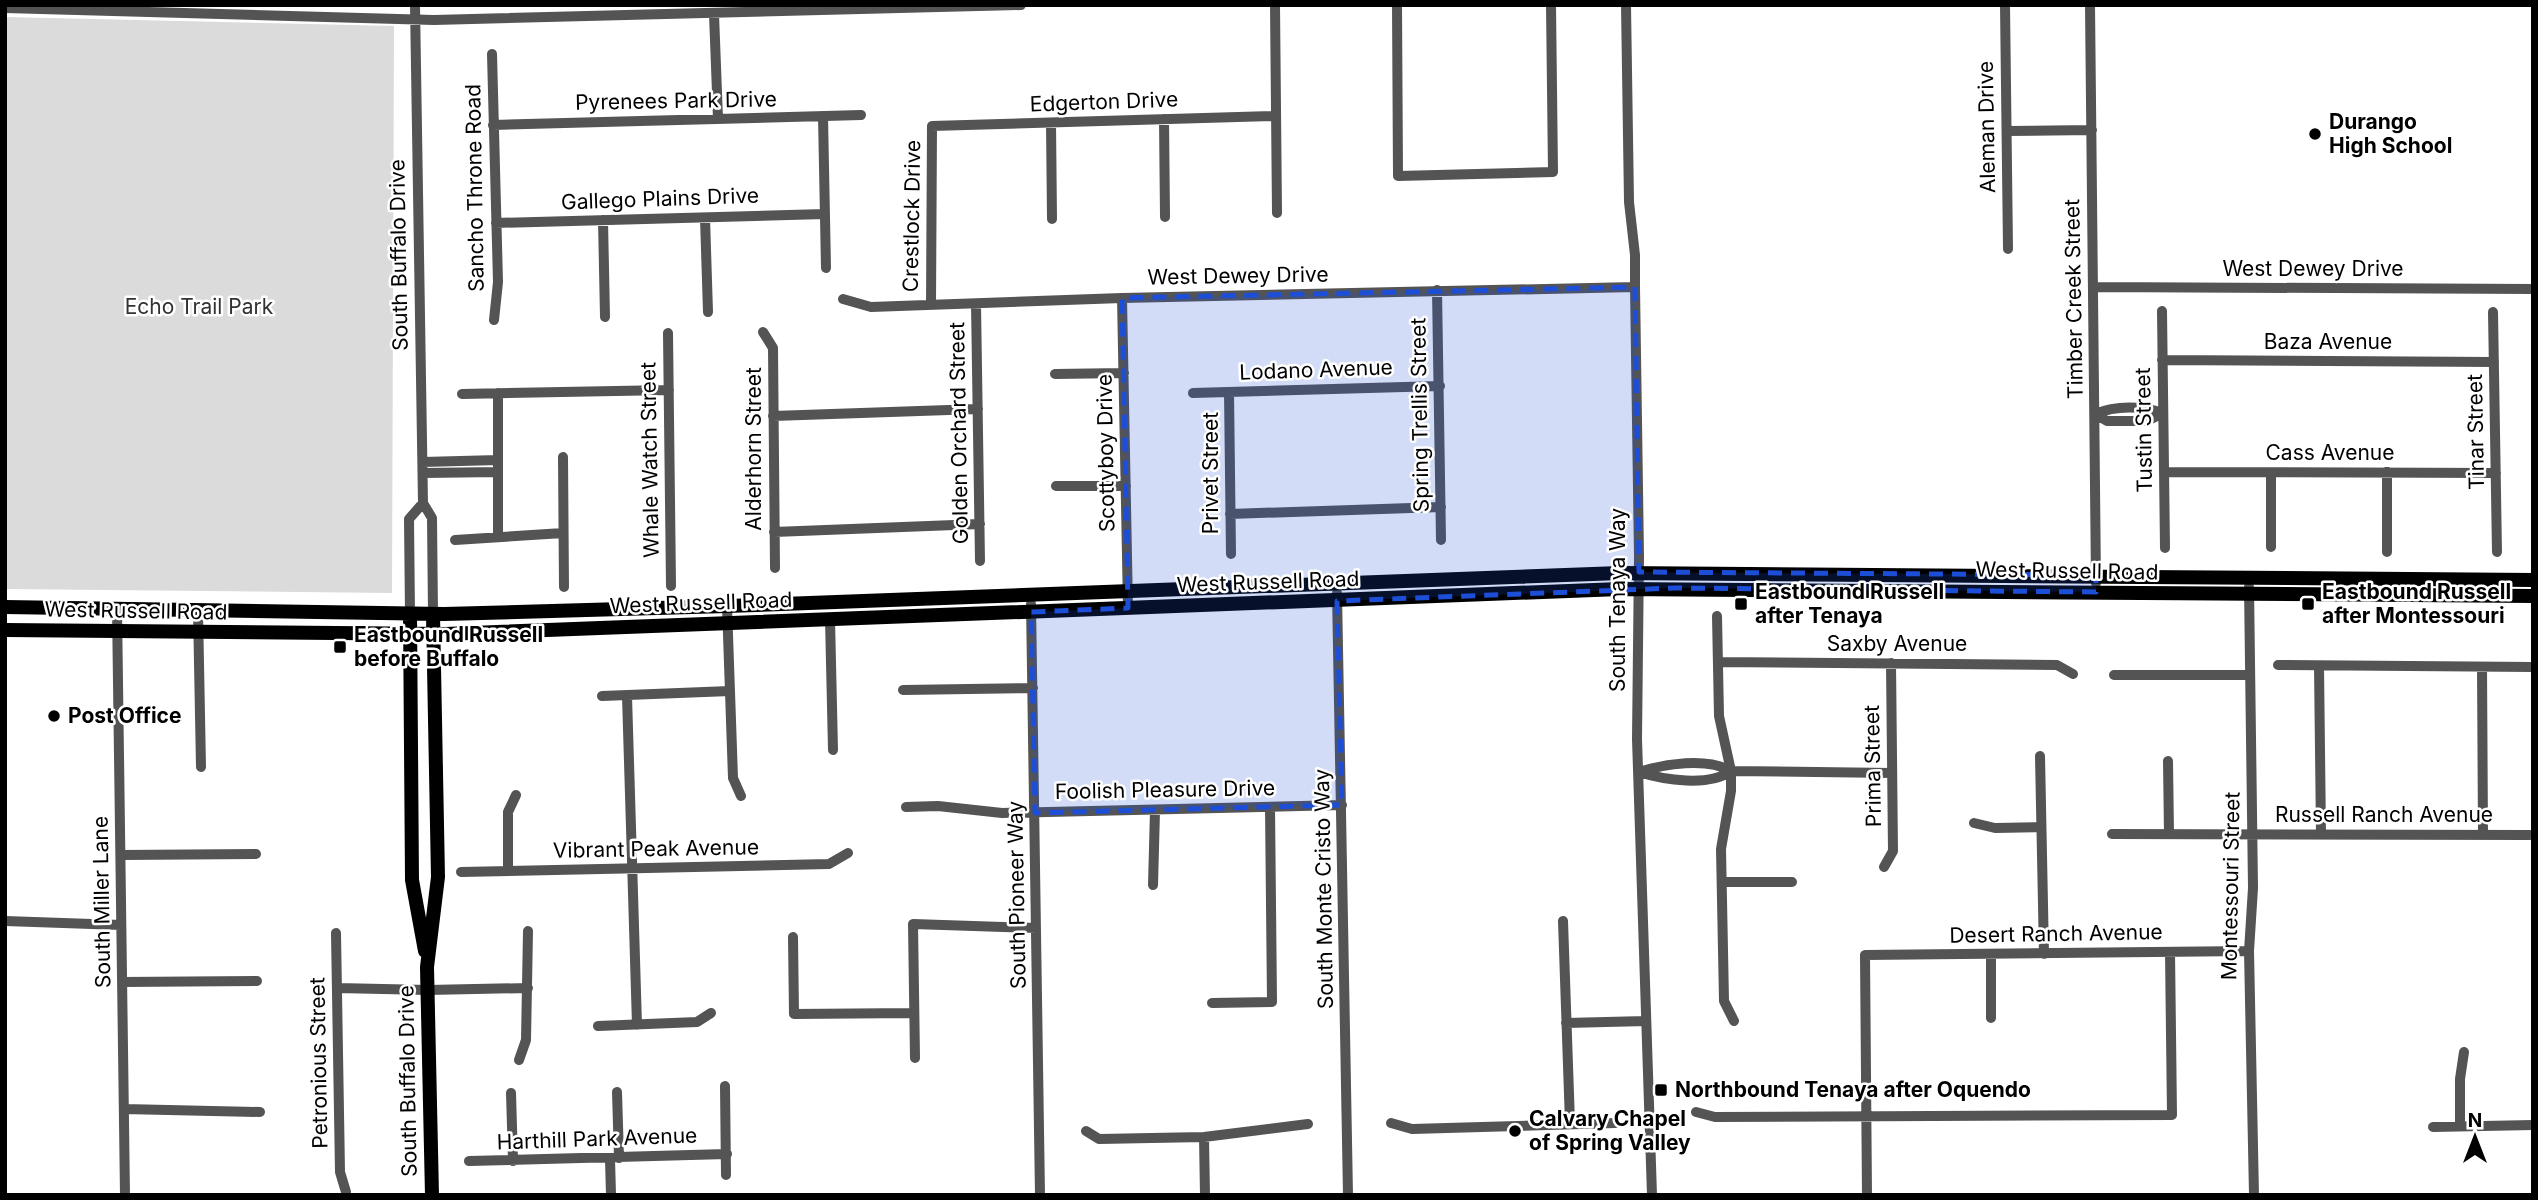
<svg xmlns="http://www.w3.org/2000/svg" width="2538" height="1200" font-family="Inter,sans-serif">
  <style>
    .park { fill: #dbdbdb }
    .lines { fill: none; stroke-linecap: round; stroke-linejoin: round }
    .minor { stroke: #545454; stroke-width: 10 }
    .major { stroke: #000; stroke-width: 14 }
    .marked { fill: #1d4ed8; fill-opacity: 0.2; stroke: #1d4ed8; stroke-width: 5; stroke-dasharray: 14 9; stroke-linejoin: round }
    .poi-dot { fill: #000; stroke: #fff; stroke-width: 2.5 }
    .labels { text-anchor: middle; stroke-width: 5; stroke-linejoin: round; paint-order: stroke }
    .street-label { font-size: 21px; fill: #000; stroke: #fff }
    .poi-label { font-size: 21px; font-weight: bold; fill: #000; stroke: #fff; text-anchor: start }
    .park-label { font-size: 21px; fill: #323232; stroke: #fff }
  </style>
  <rect width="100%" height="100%" fill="#fff"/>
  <path class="park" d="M5 17 394 26 392 593 5 589Z"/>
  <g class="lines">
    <path class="minor" d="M415 5 423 503 432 518 433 614
      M1275 5 1277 213
      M1397 5 1398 176 1553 172 1551 5
      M1626 5 1629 202 1635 255V287L1639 556 1637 739 1652 1195
      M2005 5 2008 249
      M2090 5 2096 583
      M5 8 434 20 1021 5
      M714 14 718 119
      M492 54 498 282 494 320
      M823 116 826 268
      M1164 119 1165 217
      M1051 123 1052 219
      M493 125 861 115
      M2007 131 2092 130
      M705 218 708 312
      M603 220 605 317
      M496 223 825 214
      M2094 287 2533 289
      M1437 290 1441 540
      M1122 298 1128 608
      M843 299 871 307 1122 298 1635 287
      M976 304 980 561
      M931 305 932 126 1276 116
      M2162 311 2165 548
      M2493 312 2497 552
      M763 332 773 348 775 568
      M668 333 671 586
      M2162 360 2494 362
      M1055 374 1124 373
      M1229 392 1231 554
      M1193 393 1440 386
      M462 394 669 390
      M2095 414 2107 421H2147L2163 413
      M2095 414C2116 405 2142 406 2163 413
      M773 416 978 409
      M563 457 564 587
      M423 462 498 460
      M2165 472 2496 473
      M2387 472V552
      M423 473 498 472
      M1056 486H1126
      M1230 514 1441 507
      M774 532 980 524
      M498 537V393
      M455 540 563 533
      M2271 547V473
      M2249 587 2253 888 2249 951 2254 1195
      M1337 593 1348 1195
      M1031 604 1040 1195
      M727 606 733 778 741 796
      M117 609 125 1195
      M198 611 201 767
      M410 614 409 519 423 503
      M1717 616 1719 716 1731 771V791L1721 849 1724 1001 1734 1021
      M830 619 833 750
      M1718 662 2057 665 2073 674
      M2278 665 2533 667
      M2319 666 2321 834
      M2482 667 2483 834
      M2114 675H2250
      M903 690 1033 688
      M602 696 730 691
      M627 696 637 1025
      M2040 756 2044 954
      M2168 761 2169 834
      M1639 772C1664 764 1707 757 1731 771L1892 773
      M1639 772C1664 780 1709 787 1731 771
      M906 807 938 806 1002 813 1342 805
      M1974 823 1995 828 2041 827
      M2112 834 2530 835
      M121 855 256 854
      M1884 867 1893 851 1891 663
      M508 871V812L516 795
      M461 872 829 864 848 853
      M1722 882H1792
      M1153 885 1155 811
      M5 921 121 925
      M1563 921 1570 1123
      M336 933 340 1172 346 1192
      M793 937 794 1014 914 1013
      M1991 954V1018
      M122 982 257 981
      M337 988 428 990 528 988
      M1212 1003 1272 1002 1270 807
      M1566 1023 1646 1021
      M598 1026 697 1022 711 1013
      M915 1058 913 924 1036 928
      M519 1060 526 1040 528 931
      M725 1086 726 1175
      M617 1092 619 1158
      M511 1093 513 1161
      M124 1109 260 1112
      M1696 1112 1715 1117 2172 1115 2170 952
      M1391 1123 1412 1129 1615 1123
      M2460 1125V1079L2464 1052
      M2433 1127 2533 1125
      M1086 1131 1099 1139 1204 1137 1308 1124
      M1204 1137 1205 1195
      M610 1159 611 1195
      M469 1161 727 1154
      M1867 1195 1865 955 2249 951"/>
    <path class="major" d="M5 607 444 614 727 606 1620 573 2533 580
      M410 614 412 880 425 951
      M5 630 445 634 1620 589 2533 596
      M432 1195 427 967 438 877 433 614"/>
  </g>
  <path class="marked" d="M1635 287 1639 572 2096 575V592L1675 588 1337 601 1342 805 1035 813 1031 612 1128 608 1122 298Z"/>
  <g class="poi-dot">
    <circle cx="2315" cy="134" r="7"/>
    <rect x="1734" y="597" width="14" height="14" rx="3.5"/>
    <rect x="2301" y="597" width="14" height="14" rx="3.5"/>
    <rect x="333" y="640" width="14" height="14" rx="3.5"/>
    <circle cx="54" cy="716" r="7"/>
    <rect x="1654" y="1083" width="14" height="14" rx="3.5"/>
    <circle cx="1515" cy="1131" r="7"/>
  </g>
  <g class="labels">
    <g class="street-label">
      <text transform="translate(676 101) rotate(-1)" y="7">Pyrenees Park Drive</text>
      <text transform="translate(1104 102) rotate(-2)" y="7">Edgerton Drive</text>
      <text transform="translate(1987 127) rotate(-91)" y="7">Aleman Drive</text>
      <text transform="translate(475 188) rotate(-91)" y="7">Sancho Throne Road</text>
      <text transform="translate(660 199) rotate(-2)" y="7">Gallego Plains Drive</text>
      <text transform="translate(912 216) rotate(-89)" y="7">Crestlock Drive</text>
      <text transform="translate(399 255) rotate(-91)" y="7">South Buffalo Drive</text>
      <text x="2313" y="276">West Dewey Drive</text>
      <text transform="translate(1238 276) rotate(-1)" y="7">West Dewey Drive</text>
      <text transform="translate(2074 299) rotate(-91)" y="7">Timber Creek Street</text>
      <text x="2328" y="349">Baza Avenue</text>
      <text transform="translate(1316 370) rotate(-2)" y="7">Lodano Avenue</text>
      <text transform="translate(1420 415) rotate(-91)" y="7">Spring Trellis Street</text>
      <text transform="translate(2144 430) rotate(-91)" y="7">Tustin Street</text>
      <text transform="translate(2476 432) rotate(-91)" y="7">Tinar Street</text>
      <text transform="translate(959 433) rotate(-91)" y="7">Golden Orchard Street</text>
      <text transform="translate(754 449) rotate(-90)" y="7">Alderhorn Street</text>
      <text transform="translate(1106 453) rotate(-91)" y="7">Scottyboy Drive</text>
      <text x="2330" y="460">Cass Avenue</text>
      <text transform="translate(650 460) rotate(-91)" y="7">Whale Watch Street</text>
      <text transform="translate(1211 473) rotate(-90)" y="7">Privet Street</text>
      <text transform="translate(2067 571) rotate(1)" y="7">West Russell Road</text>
      <text transform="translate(1268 582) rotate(-2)" y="7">West Russell Road</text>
      <text transform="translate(1618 600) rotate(-90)" y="7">South Tenaya Way</text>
      <text transform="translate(701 603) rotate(-2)" y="7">West Russell Road</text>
      <text transform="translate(136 611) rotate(1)" y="7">West Russell Road</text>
      <text x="1897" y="651">Saxby Avenue</text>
      <text transform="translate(1873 766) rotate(-91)" y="7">Prima Street</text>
      <text transform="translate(1165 790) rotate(-1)" y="7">Foolish Pleasure Drive</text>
      <text x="2384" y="822">Russell Ranch Avenue</text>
      <text transform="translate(656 849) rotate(-1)" y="7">Vibrant Peak Avenue</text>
      <text transform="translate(2231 886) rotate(-89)" y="7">Montessouri Street</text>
      <text transform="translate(1324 889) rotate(-91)" y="7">South Monte Cristo Way</text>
      <text transform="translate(1017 895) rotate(-91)" y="7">South Pioneer Way</text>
      <text transform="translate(102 902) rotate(-91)" y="7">South Miller Lane</text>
      <text transform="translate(2056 934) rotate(-1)" y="7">Desert Ranch Avenue</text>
      <text transform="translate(319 1063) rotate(-91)" y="7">Petronious Street</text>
      <text transform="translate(408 1081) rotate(-91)" y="7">South Buffalo Drive</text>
      <text transform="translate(597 1139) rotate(-2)" y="7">Harthill Park Avenue</text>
    </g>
    <g class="poi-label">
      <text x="2329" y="129">Durango<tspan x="2329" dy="24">High School</tspan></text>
      <text x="1755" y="599">Eastbound Russell<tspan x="1755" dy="24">after Tenaya</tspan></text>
      <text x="2322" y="599">Eastbound Russell<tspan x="2322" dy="24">after Montessouri</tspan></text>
      <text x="354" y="642">Eastbound Russell<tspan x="354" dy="24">before Buffalo</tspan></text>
      <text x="68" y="723">Post Office</text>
      <text x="1675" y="1097">Northbound Tenaya after Oquendo</text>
      <text x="1529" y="1126">Calvary Chapel<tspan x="1529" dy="24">of Spring Valley</tspan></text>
    </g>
    <g class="park-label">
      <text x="199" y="314">Echo Trail Park</text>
    </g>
  </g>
  <rect width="2538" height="1200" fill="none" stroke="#000000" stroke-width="14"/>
  <g transform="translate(2475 1137)" stroke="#ffffff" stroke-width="5" paint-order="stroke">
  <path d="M0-5L12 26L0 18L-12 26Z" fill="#000000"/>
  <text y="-10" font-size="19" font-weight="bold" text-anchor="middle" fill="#000000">N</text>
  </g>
</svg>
